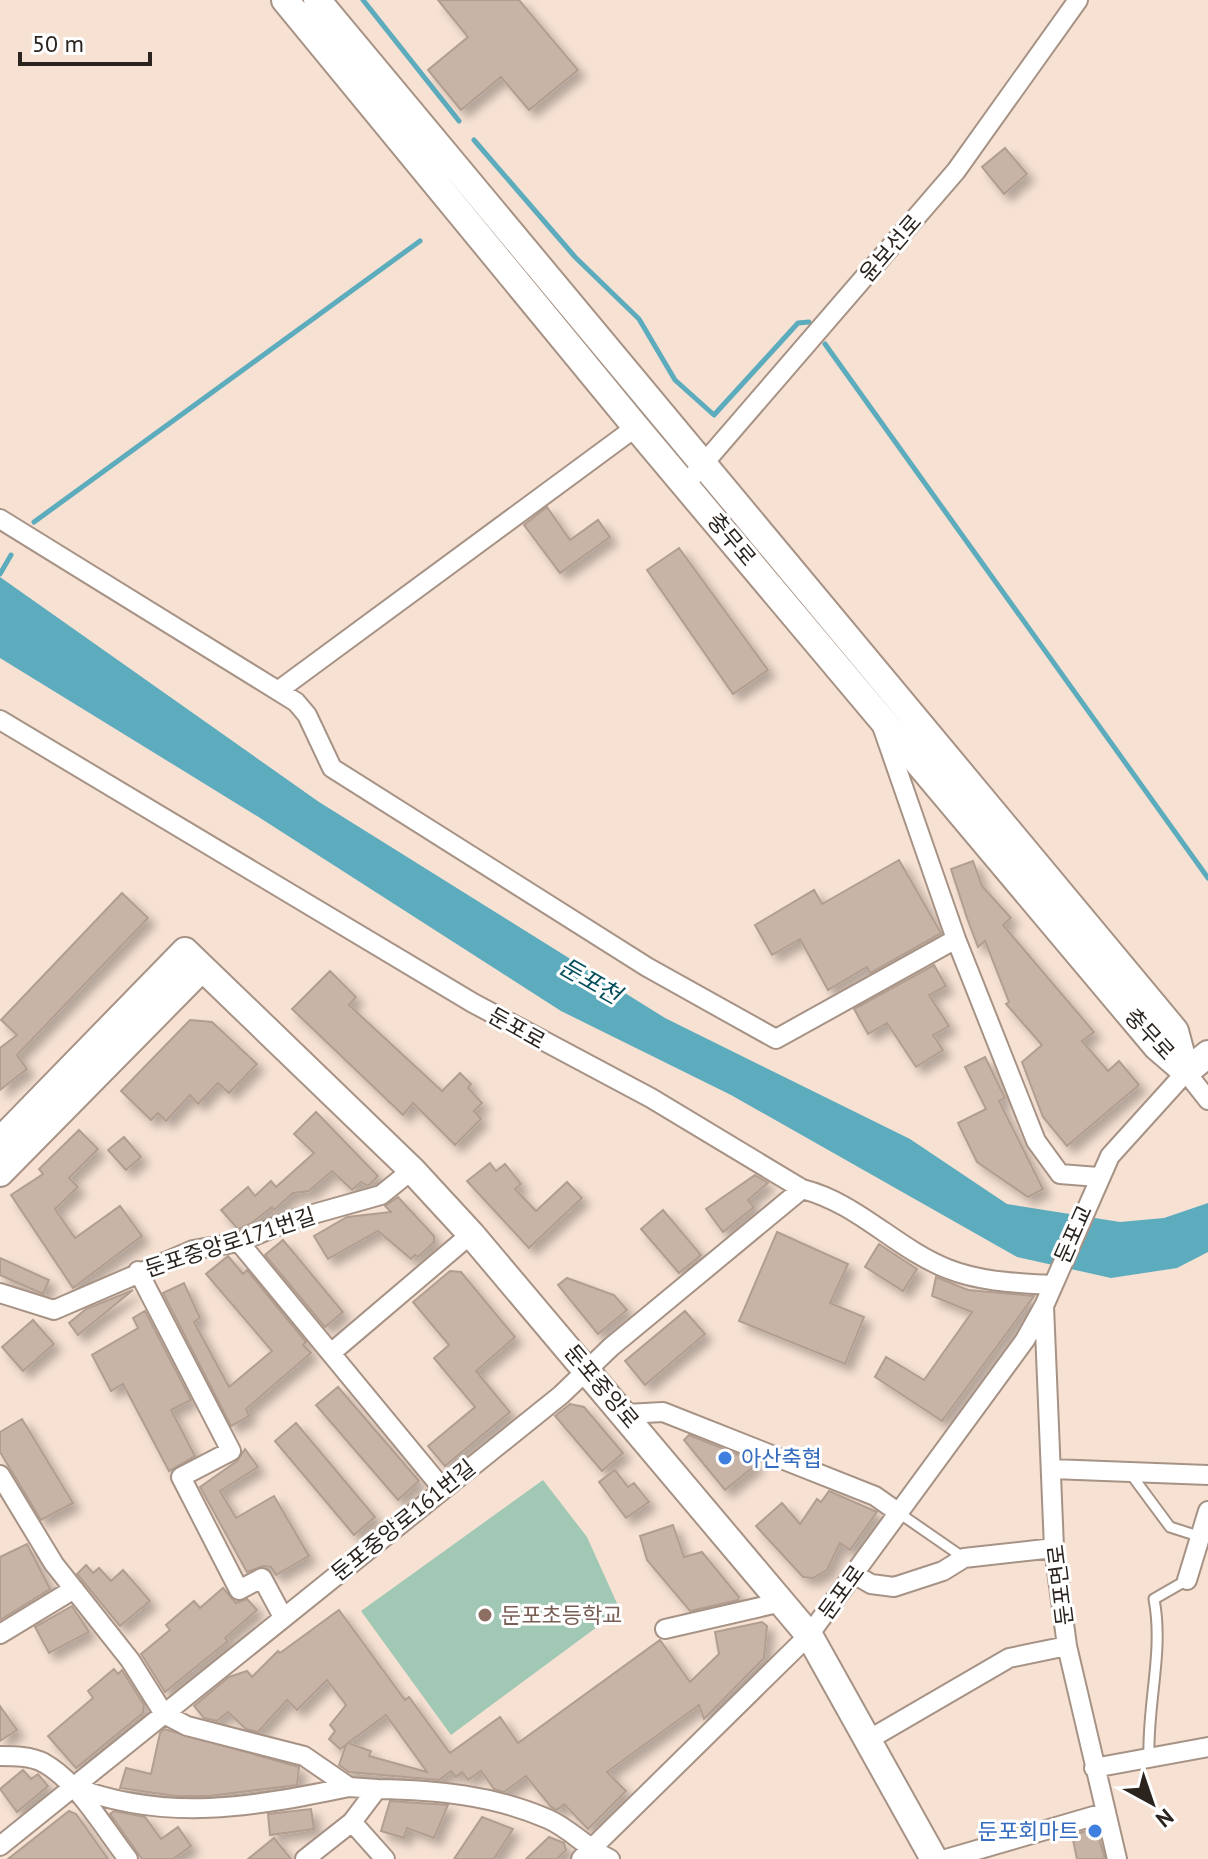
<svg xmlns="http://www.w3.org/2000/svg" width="1208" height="1859" font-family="'PT Sans','Noto Sans KR',sans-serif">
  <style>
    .green { fill: #a0c8b5 }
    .water { fill: #5cacbd }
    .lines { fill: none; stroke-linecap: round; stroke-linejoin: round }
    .stream { stroke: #5cacbd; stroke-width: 5 }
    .building { fill: #c8b4a6; stroke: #b19e90; stroke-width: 2; fill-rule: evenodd; filter: url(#shadow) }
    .lane-casing { stroke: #a79386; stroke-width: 13 }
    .street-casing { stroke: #a79386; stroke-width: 22 }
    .secondary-casing { stroke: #a79386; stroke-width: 30 }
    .lane { stroke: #fff; stroke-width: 9 }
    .street { stroke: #fff; stroke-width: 18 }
    .secondary { stroke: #fff; stroke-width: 26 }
    .shop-dot { fill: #3f7fe0; stroke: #fff; stroke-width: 3 }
    .education-dot { fill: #8d6e63; stroke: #fff; stroke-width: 3 }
    .labels { text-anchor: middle; stroke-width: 6; stroke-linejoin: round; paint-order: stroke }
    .street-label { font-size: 22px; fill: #2b231e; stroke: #fff }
    .shop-label { font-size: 22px; fill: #366cbe; stroke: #fff; text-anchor: start }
    .education-label { font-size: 22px; fill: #785e54; stroke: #fff; text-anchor: start }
    .water-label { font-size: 24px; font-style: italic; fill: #05505c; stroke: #fff }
  </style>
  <defs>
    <filter id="shadow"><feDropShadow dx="7" dy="7" stdDeviation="4" flood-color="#0004"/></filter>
  </defs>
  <rect width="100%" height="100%" fill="#f6e1d3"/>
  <path class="green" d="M543 1480 587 1537 620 1610 451 1735 361 1611Z"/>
  <path class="water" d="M0 577 319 802 665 1018 910 1139 1007 1204 1120 1222 1164 1218 1208 1203V1252L1177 1268 1111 1278 1017 1257 731 1095 561 1011 257 816 0 658Z"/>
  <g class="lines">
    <path class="stream" d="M363 0 459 121
      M474 140 575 257 639 319 675 380 714 415 798 323 809 322
      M825 344 1208 878
      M34 522 420 241
      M0 574 11 555"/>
  </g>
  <path class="building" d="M438 0H519L578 70 529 110 501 77 461 110 428 70 468 37Z
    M1005 148 1027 174 1004 194 982 167Z
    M547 507 570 540 598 520 610 537 560 573 524 525Z
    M679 548 768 670 733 694 647 570Z
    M899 860 941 933 870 973 867 967 828 990 800 939 772 955 755 925 814 890 822 904Z
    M973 861 982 886 1011 918 1003 925 1094 1032 1082 1041 1108 1071 1119 1061 1139 1085 1067 1146 1043 1117 1022 1062 1042 1045 1006 1004 1009 1002 985 941 978 947 967 918 951 869Z
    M122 893 148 918 17 1055 27 1069 0 1090V1048L17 1035 1 1020Z
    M934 965 946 986 929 995 949 1026 933 1035 943 1050 916 1067 887 1023 868 1034 854 1009Z
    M330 971 356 997 349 1005 442 1091 460 1073 471 1084 468 1088 482 1103 474 1111 481 1119 455 1145 413 1103 403 1115 292 1009Z
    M190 1020 212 1022 257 1064 229 1093 218 1083 198 1104 190 1095 166 1121 158 1113 151 1120 121 1091Z
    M985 1057 1005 1098 999 1101 1043 1189 1028 1197 977 1162 958 1123 986 1109 965 1067Z
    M316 1112 378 1176 368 1186 361 1182 352 1190 332 1171 309 1191 293 1193 274 1210 272 1207 252 1223 238 1229 221 1210 248 1187 255 1196 271 1181 276 1187 314 1153 294 1134Z
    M79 1130 98 1149 69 1178 78 1187 55 1209 75 1238 120 1206 142 1236 73 1288 11 1195 43 1174 39 1169Z
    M124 1137 141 1157 126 1170 108 1150Z
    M490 1163 496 1171 505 1164 521 1184 515 1189 536 1211 567 1182 582 1198 529 1248 467 1181Z
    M755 1175 768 1183 748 1200 754 1207 723 1232 706 1209Z
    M398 1197 434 1236V1242L418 1257 415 1255 411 1259 378 1231 328 1259 314 1236 347 1217 391 1212 385 1206Z
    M663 1210 701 1255 679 1273 641 1229Z
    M777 1232 848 1264 830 1303 864 1317 845 1364 739 1321Z
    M283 1240 343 1312 325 1327 265 1255Z
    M879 1244 917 1269 903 1291 865 1267Z
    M228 1256 243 1274 247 1270 306 1342 303 1345 311 1353 246 1409 249 1416 231 1426 163 1293 184 1283 200 1318 194 1322 229 1387 272 1351 206 1274Z
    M0 1258 49 1280 43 1294 0 1275Z
    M450 1271 461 1272 515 1337 476 1371 510 1412 445 1466 428 1446 475 1407 434 1358 449 1345 413 1302Z
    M936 1277 968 1290 1034 1296 942 1421 875 1377 886 1357 924 1380 972 1312 932 1296Z
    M567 1278 614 1295 627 1310 598 1334 558 1285Z
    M133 1290 78 1335 69 1323 86 1309Z
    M145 1311 191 1400 171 1410 195 1456 169 1471 123 1384 111 1391 92 1355 138 1328 133 1318Z
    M685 1311 705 1334 645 1385 625 1361Z
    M33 1320 54 1344 23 1371 2 1347Z
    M338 1387 419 1481 398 1500 316 1405Z
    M570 1404 584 1407 623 1453 602 1471 555 1416Z
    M22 1419 73 1503 41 1520 0 1452V1432Z
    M296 1423 375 1517 354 1535 275 1441Z
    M689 1435 754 1461 757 1464 725 1490 684 1440Z
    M245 1449 258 1467 220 1491 236 1518 274 1496 309 1556 276 1575 271 1567 263 1566 247 1572 200 1487 237 1461Z
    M615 1470 628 1487 634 1483 649 1502 626 1518 599 1482Z
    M829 1491 877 1512 850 1550 840 1543 827 1570 813 1578 803 1577 756 1526 782 1503 800 1524 817 1499 821 1502Z
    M673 1525 684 1557 702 1552 739 1597 738 1600 690 1611 647 1560 640 1536Z
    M27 1544 50 1589 0 1620V1557Z
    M86 1565 93 1573 99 1568 111 1581 123 1570 150 1601 120 1626 77 1574Z
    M223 1588 236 1603 247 1599 257 1610 225 1638 228 1641 165 1692 141 1654 170 1630 166 1625 194 1601 200 1608Z
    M72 1606 89 1632 49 1653 35 1627Z
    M339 1610 405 1700 409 1697 450 1753 500 1717 518 1743 660 1640 690 1682 719 1654 715 1632 762 1622 767 1626 764 1658 704 1719 699 1705 607 1772 626 1791 588 1829 564 1804 557 1810 551 1807 526 1776 504 1792 494 1789 481 1771 468 1780 462 1772 456 1777 451 1771 439 1780 349 1772 339 1765 346 1745 340 1749 329 1739 335 1731 330 1725 346 1705 327 1680 297 1710 287 1700 258 1732 246 1729 228 1712 217 1721 204 1718 194 1706 229 1677 247 1671 252 1677 278 1651 280 1653ZM386 1715 427 1772 369 1756 371 1751 348 1743Z
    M114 1669 118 1674 122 1670 144 1705 143 1713 76 1768 48 1736 93 1698 88 1691Z
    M0 1706 17 1730 0 1741Z
    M164 1729 299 1767 297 1785 209 1796H176L120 1788 126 1768 151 1774 160 1733Z
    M23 1770 31 1779 38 1774 48 1786 17 1812 0 1789Z
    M390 1801 448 1805 434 1838 407 1828 404 1838 381 1831Z
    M311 1809 314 1829 270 1835 268 1814Z
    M69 1811 76 1814 108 1859H8Z
    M114 1811 145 1817 161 1839 178 1827 191 1846 173 1859H142L110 1814Z
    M482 1817 513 1829 494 1859H454Z
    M1096 1828 1105 1859H1077L1072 1835Z
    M549 1837 564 1843 566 1850 557 1859H526Z
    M274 1838 291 1859H248Z"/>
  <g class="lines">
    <defs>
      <path id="lane" d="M1130 1473 1170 1527 1198 1536
        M899 1513 964 1558
        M1149 1758C1147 1704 1164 1652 1154 1599L1187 1580"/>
      <path id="street" d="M686 484 956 171 1078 0
        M0 519 296 702 307 715 332 768 647 967 776 1039 956 939
        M279 690 636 427
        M0 720 473 1003 651 1098 802 1189C858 1203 895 1248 948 1269 981 1282 1017 1283 1052 1285
        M882 726 956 939 1036 1141 1060 1174 1098 1177
        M239 1242 442 1488
        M138 1271 231 1451 181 1477 239 1590 262 1578 283 1617
        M0 1293 54 1310 193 1250 239 1242 292 1220 381 1195 412 1170
        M1044 1306 1054 1548 1067 1646 1117 1859
        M331 1353 471 1234
        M626 1414 663 1412 875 1496 899 1513
        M1052 1469 1208 1475
        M0 1475 54 1564 130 1660 164 1714 187 1726 304 1756 349 1787 377 1789
        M854 1574 871 1584 894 1587 943 1571 964 1558 1054 1548
        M1187 1580 1208 1511
        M665 1629 782 1602
        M0 1634 74 1589
        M868 1740 1009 1658 1067 1646
        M0 1756C14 1756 31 1756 44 1763 79 1783 103 1827 128 1859
        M1094 1768 1208 1747
        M71 1786C166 1823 253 1807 349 1787
        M352 1822 385 1859
        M0 1846 561 1395 611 1347 802 1189
        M305 1859 352 1822 377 1789C436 1790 493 1795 548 1819 571 1829 587 1849 610 1859
        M581 1859 809 1635 1025 1340 1044 1306 1110 1156 1186 1072 1208 1100
        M946 1859 1104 1813"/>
      <path id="secondary" d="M285 0 636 427 1157 1047 1186 1072
        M317 0 1175 1031 1186 1072
        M1186 1072 1208 1054
        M0 1141 185 951 412 1170 471 1234 809 1635 934 1859
        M0 1173 202 968"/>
    </defs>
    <use href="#lane" class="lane-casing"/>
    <use href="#street" class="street-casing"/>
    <use href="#secondary" class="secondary-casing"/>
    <use href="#lane" class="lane"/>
    <use href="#street" class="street"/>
    <use href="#secondary" class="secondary"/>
  </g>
  <g class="shop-dot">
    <circle cx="725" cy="1458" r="8"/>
    <circle cx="1095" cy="1831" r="8"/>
  </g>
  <circle class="education-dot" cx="485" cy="1615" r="8"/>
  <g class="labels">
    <g class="street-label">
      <text transform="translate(890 248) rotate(-49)" y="8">윤보선로</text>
      <text transform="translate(732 539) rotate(50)" y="8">충무로</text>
      <text transform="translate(517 1028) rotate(29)" y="8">둔포로</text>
      <text transform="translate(1150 1034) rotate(47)" y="8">충무로</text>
      <text transform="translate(1073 1234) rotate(-66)" y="8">둔포교</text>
      <text transform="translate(230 1242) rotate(-18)" y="8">둔포중앙로171번길</text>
      <text transform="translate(602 1386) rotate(50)" y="8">둔포중앙로</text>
      <text transform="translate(403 1520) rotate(-39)" y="8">둔포중앙로161번길</text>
      <text transform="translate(1060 1585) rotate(-97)" y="8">둔포면로</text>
      <text transform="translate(841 1592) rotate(-54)" y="8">둔포로</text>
    </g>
    <g class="shop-label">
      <text x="741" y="1466">아산축협</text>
      <text x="1079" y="1839" text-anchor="end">둔포회마트</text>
    </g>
    <g class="education-label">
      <text x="501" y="1623">둔포초등학교</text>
    </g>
    <g class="water-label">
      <text transform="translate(590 981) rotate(30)" y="8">둔포천</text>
    </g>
  </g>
  <g transform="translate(1152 1803) rotate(140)" stroke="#ffffff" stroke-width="6" paint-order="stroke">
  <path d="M0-6L14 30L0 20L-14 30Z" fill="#2b231e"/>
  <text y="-12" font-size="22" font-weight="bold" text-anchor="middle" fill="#2b231e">N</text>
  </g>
  <path d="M20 52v12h130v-12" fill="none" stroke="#2b231e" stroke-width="4"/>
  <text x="32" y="52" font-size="24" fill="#2b231e" stroke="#ffffff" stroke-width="6" paint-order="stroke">50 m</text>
</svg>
